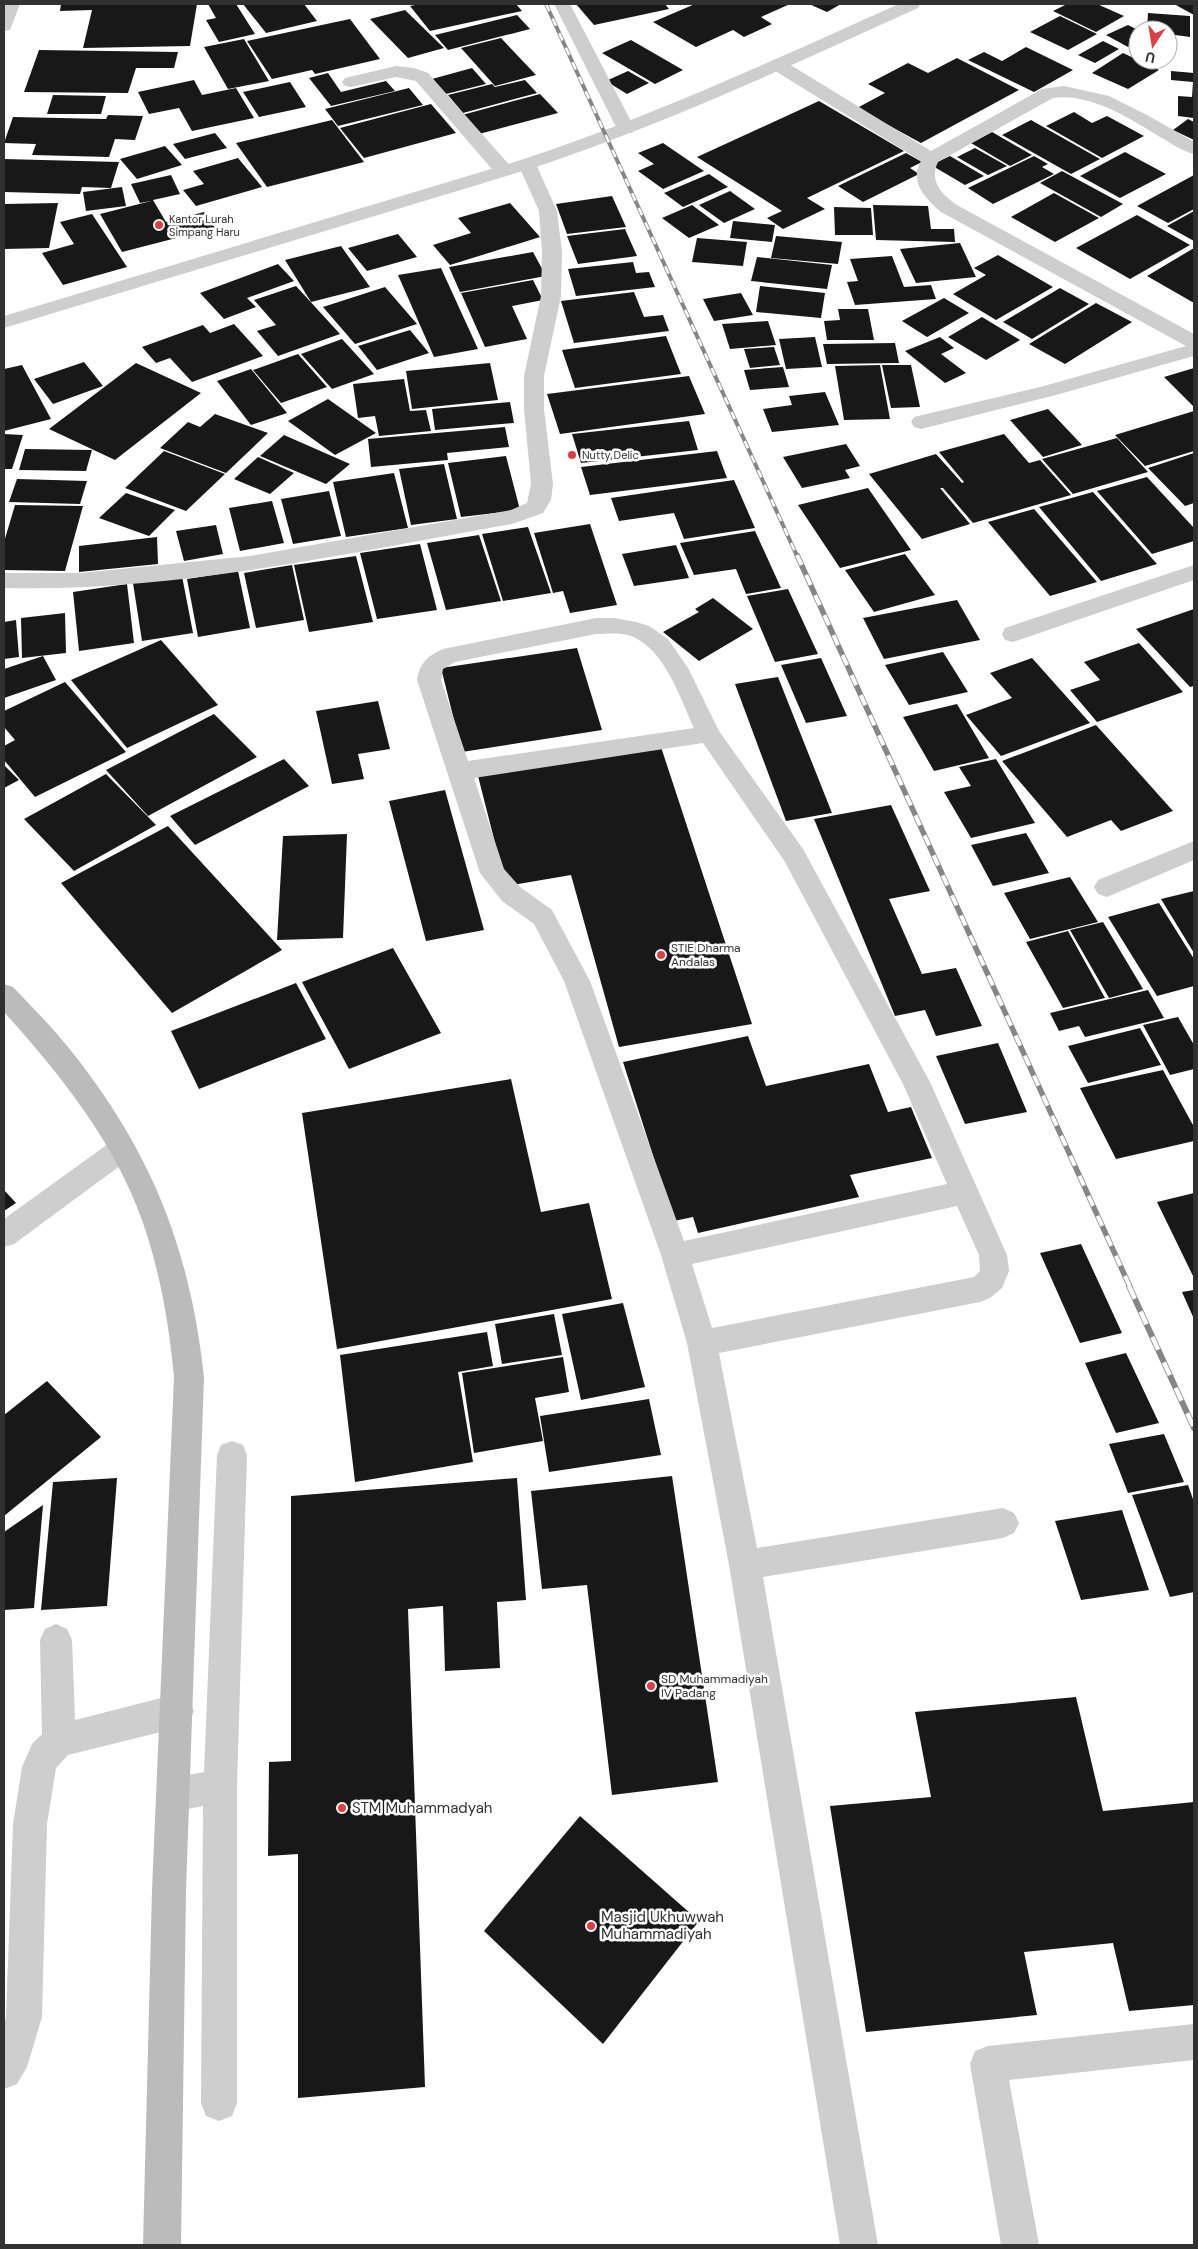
<svg xmlns="http://www.w3.org/2000/svg" width="1198" height="2249" font-family="'DM Sans',sans-serif">
  <style>
    .building { fill: #181818 }
    .lines { fill: none; stroke-linecap: round; stroke-linejoin: round }
    .service { fill: #cecece; fill-rule: evenodd }
    .minor { fill: #cecece; fill-rule: evenodd }
    .tertiary { fill: #cecece; fill-rule: evenodd }
    .secondary { fill: #bbb; fill-rule: evenodd }
    .rail-far2-casing { stroke: #868686; stroke-width: 4 }
    .rail-far1-casing { stroke: #868686; stroke-width: 5.5 }
    .rail-casing { stroke: #868686; stroke-width: 6 }
    .rail-far2 { stroke: #fff; stroke-width: 2.5; stroke-dasharray: 8; stroke-linecap: butt }
    .rail-far1 { stroke: #fff; stroke-width: 4; stroke-dasharray: 11; stroke-linecap: butt }
    .rail { stroke: #fff; stroke-width: 4.5; stroke-dasharray: 14; stroke-linecap: butt }
    .poi-dot { fill: #dd3e44; stroke: #fff; stroke-width: 2 }
    .labels { text-anchor: middle; stroke-width: 5; stroke-linejoin: round; paint-order: stroke }
    .far-poi-label { font-size: 11px; fill: #313131; stroke: #fff; text-anchor: start }
    .poi-label { font-size: 12px; fill: #313131; stroke: #fff; text-anchor: start }
    .near-poi-label { font-size: 15px; fill: #313131; stroke: #fff; text-anchor: start }
  </style>
  <rect width="100%" height="100%" fill="#fff"/>
  <path class="building" d="M61 4H197L190 46 83 48 92 10 60 11Z
    M208 4H236L255 34 219 42 206 20 216 18Z
    M243 4H304L317 21 266 33Z
    M420 4H516L522 11 430 31 410 6Z
    M576 4H665L669 9 594 25Z
    M695 4H790L761 17 772 24 744 37 733 30 696 47 653 22Z
    M809 4H841L827 12Z
    M1067 4H1097L1124 16 1096 32 1053 11Z
    M1174 4H1194V15Z
    M405 10 444 48 408 58 370 19Z
    M1148 13 1190 16V37L1168 34V30H1147Z
    M517 15 530 29 448 50 435 35Z
    M1060 16 1097 34 1068 50 1030 32Z
    M350 19 380 59 315 74 312 70 272 79 247 41Z
    M1128 25 1138 30V42L1128 47 1106 35Z
    M501 38 536 75 495 86 461 48Z
    M244 39 269 81 228 89 204 47Z
    M631 40 683 70 655 84 602 53Z
    M1103 41 1119 49 1095 63 1078 55Z
    M1026 47 1073 70 1034 92 968 60 984 52 1002 61Z
    M39 50 178 52 174 68H136L128 93 24 92Z
    M1123 53 1138 60 1159 70 1128 89 1092 73Z
    M957 58 1019 90 921 143 857 108 885 93 868 84 908 63 928 73Z
    M472 68 486 84 446 94 432 79Z
    M628 71 649 83 627 94 606 81Z
    M1171 71 1194 73V118L1178 116V96L1192 97 1193 82 1171 80Z
    M328 73 341 92 386 81 395 91 331 106 309 78Z
    M194 80 202 95 236 88 254 118 192 131 179 108 149 114 138 92Z
    M525 80 537 93 463 113 448 95 492 84 495 87Z
    M290 82 306 107 259 117 243 92Z
    M409 88 423 105 338 126 325 109Z
    M540 94 558 113 479 134 462 115Z
    M53 95 106 96 101 114H47Z
    M819 101 904 151 807 198 825 209 783 229 767 218 782 211 697 157Z
    M431 104 456 133 364 158 340 128Z
    M1074 112 1092 123 1107 116 1144 136 1102 158 1046 126Z
    M108 115 143 116 135 140 115 139 109 157 32 155 36 144 4 143 13 117 106 119Z
    M1188 119 1194 122V140L1173 130Z
    M332 120 364 162 267 187 236 143Z
    M1031 120 1100 159 1071 174 1002 135Z
    M992 132 1032 155 1010 166 971 143Z
    M215 133 227 148 185 159 173 144Z
    M663 143 704 171 663 189 638 171 654 164 638 153Z
    M165 146 182 165 137 179 120 159Z
    M975 148 1007 166 988 175 957 157Z
    M1125 152 1166 174 1120 198 1080 176Z
    M906 153 922 162 910 168 919 174 863 202 838 186Z
    M950 156 984 176 965 185 931 165Z
    M1034 156 1048 164 1042 167 1054 174 993 204 968 188Z
    M238 158 262 187 196 206 183 190 204 184 193 171Z
    M4 159 119 162 111 188 82 187 80 194 4 192Z
    M1062 171 1123 204 1101 217 1040 183Z
    M709 174 728 187 683 207 664 193Z
    M171 175 180 194 153 200 166 222 204 212 215 228 122 252 100 214 151 201 140 203 131 184Z
    M1194 175V209L1168 223 1137 206Z
    M122 187 126 206 86 211 83 192Z
    M730 191 755 209 724 223 699 205Z
    M1054 193 1099 218 1055 242 1011 217Z
    M612 196 626 227 567 234 556 204Z
    M58 203 49 248 4 249V204Z
    M510 203 540 237 450 265 433 245 471 233 458 218Z
    M692 205 719 225 689 238 662 218Z
    M873 205 928 206 931 229H954L955 242 876 240Z
    M834 207 871 208 873 235H835Z
    M1194 211V241L1167 226Z
    M92 214 127 267 63 285 42 253 74 244 60 222Z
    M1137 215 1190 245 1130 279 1076 248Z
    M733 221 775 225 772 242 730 238Z
    M625 229 637 256 578 264 567 236Z
    M398 234 417 257 367 271 348 248Z
    M776 236 842 242 838 264 771 258Z
    M697 238 747 242 743 266 692 262Z
    M960 243 976 277 916 283 900 249Z
    M341 246 370 287 311 302 285 260Z
    M1194 248V303L1147 276Z
    M533 252 546 276 460 292 449 267Z
    M998 255 1053 287 996 320 953 294 986 275 974 268Z
    M892 256 904 287 931 285 936 299 855 305 847 282 858 281 850 259Z
    M757 257 832 265 827 289 751 281Z
    M633 262 636 273 649 272 655 287 576 296 568 269Z
    M278 264 294 281 247 298 256 307 224 319 200 293Z
    M441 268 478 349 434 357 398 275Z
    M533 280 543 300 512 306 527 339 485 347 461 293Z
    M296 286 340 334 278 356 257 331 276 325 254 300Z
    M760 286 825 293 821 318 756 312Z
    M385 287 417 324 355 344 323 307Z
    M1060 288 1089 304 1032 339 1003 322Z
    M634 292 644 317 663 315 669 331 574 343 561 301Z
    M741 293 753 315 714 321 703 299Z
    M944 298 969 313 927 337 902 321Z
    M1096 303 1132 322 1065 364 1029 344Z
    M838 309H868L874 340H827L824 321 840 320Z
    M982 317 1020 340 986 360 948 337Z
    M768 321 776 345 730 349 722 324Z
    M234 324 263 356 192 382 170 358 156 363 142 347 203 325 210 333Z
    M410 330 429 353 377 370 358 346Z
    M666 336 681 374 575 388 562 350Z
    M815 337 822 367 786 369 779 339Z
    M940 337 954 348 941 354 966 373 945 383 905 351Z
    M342 339 374 374 332 389 301 354Z
    M895 343 899 363 827 364 823 344Z
    M774 347 780 365 750 368 744 349Z
    M298 354 327 387 281 403 253 370Z
    M84 362 103 386 53 404 34 379Z
    M136 363 201 393 115 460 49 429Z
    M490 363 498 400 412 409 406 371Z
    M22 365 51 419 4 431V369Z
    M880 365 890 419 844 420 835 366Z
    M882 365H911L920 407 891 408Z
    M783 367 789 387 750 390 744 370Z
    M1194 368V407L1164 377Z
    M251 369 287 413 251 425 217 381Z
    M689 376 705 414 560 434 547 394Z
    M404 379 410 411 426 410 431 431 379 436 375 416 358 418 353 384Z
    M825 392 839 425 772 432 763 409 792 405 789 396Z
    M328 399 376 433 335 455 288 421Z
    M510 402 514 423 435 430 432 409Z
    M1048 409 1082 445 1043 457 1010 420Z
    M1194 411V451L1145 466 1115 435Z
    M215 414 268 433 226 473 160 448 188 422 200 427Z
    M689 421 698 450 581 463 572 434Z
    M505 427 509 447 447 453 448 460 371 467 368 439Z
    M4 434 23 435 12 469H4Z
    M1004 434 1029 463 1040 460 1071 495 973 523 943 488H940L970 524 922 539 869 474 936 454 962 483 964 482 939 452Z
    M284 435 350 464 326 484 260 456Z
    M1117 438 1148 472 1073 494 1042 459Z
    M846 444 860 466 845 470 850 478 802 488 783 457Z
    M25 449 92 450 86 471 19 470Z
    M164 451 225 474 186 511 125 488Z
    M717 451 727 478 590 495 581 467Z
    M1194 453V503L1185 506 1148 468Z
    M506 456 520 510 461 517 448 463Z
    M258 457 294 473 270 494 234 479Z
    M444 464 457 519 411 525 399 469Z
    M394 473 408 528 346 537 333 482Z
    M1147 477 1194 528V541L1152 554 1097 491Z
    M17 479 87 481 80 504 9 502Z
    M734 480 755 528 684 539 674 513 619 521 611 498Z
    M868 488 911 550 840 568 798 505Z
    M329 491 341 536 293 544 281 499Z
    M1093 492 1157 564 1101 581 1039 507Z
    M126 493 175 510 149 536 99 518Z
    M272 501 284 543 240 551 229 508Z
    M15 505 83 506 65 571 4 570V542Z
    M1034 509 1097 582 1050 596 988 522Z
    M590 524 617 605 570 613 563 591 553 593 534 533Z
    M216 525 223 554 184 561 176 531Z
    M528 527 551 593 503 601 482 534Z
    M755 531 781 588 746 594 736 569 694 575 680 543Z
    M479 535 501 601 446 610 427 543Z
    M157 537 158 564 79 572V546Z
    M420 544 437 610 377 619 360 553Z
    M676 545 689 578 634 586 622 554Z
    M905 554 935 595 874 612 845 570Z
    M356 556 373 622 309 632 294 565Z
    M292 565 304 620 256 628 244 573Z
    M238 571 250 628 198 637 187 579Z
    M182 576 193 633 142 641 133 583Z
    M127 584 134 643 79 651 73 592Z
    M788 589 818 654 775 662 747 596Z
    M713 598 753 629 699 661 663 632 699 612 695 609Z
    M957 600 980 640 884 659 863 618Z
    M1194 609V686L1190 687 1136 629Z
    M65 613 66 653 22 658 21 618Z
    M16 620 19 657 4 659V622Z
    M161 640 218 705 127 748 71 680Z
    M1139 643 1183 692 1097 722 1070 690 1100 680 1084 662Z
    M577 648 602 730 462 752 441 668Z
    M943 652 968 692 909 705 885 665Z
    M43 656 56 680 4 698V669Z
    M821 658 847 716 806 723 781 665Z
    M1032 658 1090 723 1001 756 966 715 1012 698 990 673Z
    M778 677 832 813 786 821 735 684Z
    M65 682 126 752 35 797 4 760V746L15 740 4 727V711Z
    M378 701 390 749 358 754 364 779 332 784 316 711Z
    M957 704 989 758 934 771 903 717Z
    M214 714 257 757 148 816 106 770Z
    M1096 725 1173 811 1121 831 1111 820 1067 837 1002 761Z
    M661 747 752 1024 619 1047 571 875 506 886 478 776Z
    M284 759 309 786 195 845 170 816Z
    M996 759 1035 823 971 838 944 792 971 786 959 767Z
    M4 765 19 780 4 788Z
    M106 774 156 825 74 871 24 819Z
    M445 790 484 930 426 941 389 801Z
    M891 805 930 891 889 899 922 974 956 968 982 1026 936 1036 925 1010 895 1016 814 819Z
    M168 826 282 950 172 1013 61 883Z
    M1026 833 1049 873 993 886 971 845Z
    M347 834 343 938 277 940 283 836Z
    M1070 877 1098 922 1030 939 1004 893Z
    M1194 891V953L1161 899Z
    M1159 903 1194 959V986L1157 996 1108 917Z
    M1103 922 1143 989 1109 998 1070 930Z
    M1068 931 1105 998 1063 1008 1026 942Z
    M393 948 441 1033 349 1069 302 982Z
    M296 983 326 1039 199 1089 171 1031Z
    M1148 990 1164 1018 1085 1037 1079 1026 1059 1031 1050 1013Z
    M1178 1017 1194 1045V1069L1170 1075 1143 1025Z
    M1140 1028 1161 1065 1088 1083 1068 1046Z
    M748 1036 766 1086 869 1064 888 1112 911 1107 932 1158 850 1175 859 1197 698 1233 693 1217 674 1221 623 1062Z
    M998 1043 1027 1112 965 1124 936 1056Z
    M1163 1070 1194 1127V1141L1116 1159 1080 1088Z
    M511 1079 541 1212 589 1203 612 1299 337 1349 302 1113Z
    M4 1190 16 1203 4 1211Z
    M1194 1193V1278L1157 1202Z
    M1081 1244 1122 1333 1080 1343 1040 1253Z
    M1194 1290V1319L1182 1292Z
    M623 1303 645 1387 581 1400 562 1314Z
    M554 1314 562 1355 502 1364 495 1324Z
    M487 1332 493 1366 458 1372 473 1462 355 1482 340 1355Z
    M1126 1353 1159 1423 1116 1433 1085 1363Z
    M563 1357 569 1392 535 1398 543 1441 474 1453 462 1373Z
    M47 1381 101 1437 4 1516V1415Z
    M649 1399 661 1455 549 1472 540 1416Z
    M1164 1434 1184 1482 1128 1493 1109 1444Z
    M672 1476 718 1782 612 1795 587 1585 542 1589 531 1491Z
    M117 1478 107 1606 41 1610 53 1482Z
    M517 1478 526 1600 497 1602 500 1668 445 1671 443 1606 408 1609 425 2087 298 2098V1854L268 1856 269 1762 291 1761V1496Z
    M1188 1485 1194 1502V1592L1170 1597 1132 1495Z
    M43 1505 34 1608 4 1610V1532Z
    M1122 1510 1149 1590 1081 1600 1055 1521Z
    M1076 1697 1103 1811 1194 1802V2005L1129 2011 1113 1943 1024 1952 1037 2015 866 2032 830 1806 931 1797 915 1712Z
    M580 1816 699 1921 603 2044 484 1931Z"/>
  <g class="lines">
    <path class="service" d="M596 618H614L636 622 649 626 668 639 688 668 719 731 803 849 930 1082 1007 1255 1009 1271 1002 1288 990 1298 980 1302 719 1353 757 1548 1003 1508 1014 1513 1019 1523 1014 1533 1003 1538 763 1577 878 2245H840L729 1565 687 1343 661 1255 564 981 534 924 502 901 480 873 417 680C419 664 428 655 443 649ZM596 634C607 634 620 632 631 636 665 649 680 698 694 728L468 761 441 680 443 669 455 662ZM703 743 785 862 903 1084 947 1184 684 1241 590 981 552 910 520 887 504 869 474 778ZM957 1206 979 1255 980 1271 974 1277 712 1328 692 1264Z
      M122 1137 132 1141 136 1149 132 1157 14 1244 4 1247V1219L112 1141Z
      M232 1441 243 1445 247 1455 237 1786V2103L232 2116 219 2121 206 2116 201 2103 203 1806 173 1812 161 1807 156 1795 161 1783 173 1778 204 1772 217 1455 221 1445Z
      M1194 2024V2060L1009 2080 1039 2245H1001L970 2064 975 2051 988 2046Z"/>
    <path class="minor" d="M554 4H570L635 129 632 133H620L617 129Z
      M778 60 784 61 931 151 1042 89 1064 86 1109 96 1149 116 1194 142V154C1182 151 1171 143 1160 137 1129 118 1090 93 1053 98L938 162C929 181 941 193 955 204L1194 334V356L1056 395 921 429 914 427 911 422 914 417 1044 386 1186 346 941 212C925 198 909 182 921 161L772 69 769 65 772 61Z
      M396 66 414 68 428 73 511 167 513 171 511 175H497L416 81 396 77 351 87 345 86 342 82 345 78Z
      M527 159 533 160 536 164 557 211 562 252 561 296 544 376V409L553 484 551 500 543 513 512 524C344 554 175 592 4 588V573H81L250 556 511 510 527 503 531 484 524 409V376L541 296 542 252 539 211 518 164 521 160Z
      M1194 565V580L1013 642 1005 640 1002 634 1005 628Z
      M1194 841V860L1107 897 1098 894 1094 887 1098 880Z
      M56 1624 67 1629 72 1640 75 1720 177 1694 189 1699 194 1711 189 1723 177 1728 68 1755 56 1768 47 1824 42 2017 27 2067 17 2084 4 2089V2025L6 2017 13 1824 22 1767 32 1744 42 1734 40 1640 45 1629Z"/>
    <path class="tertiary" d="M4 4H20L10 30 4 31Z
      M899 4H920L918 8C792 65 665 124 533 168L4 328V316L521 160C650 117 774 60 899 4Z"/>
    <path class="secondary" d="M4 984 13 987C33 1008 54 1029 72 1052 152 1153 190 1249 204 1377L186 1890 181 2245H143L152 1890 174 1377C169 1324 160 1271 142 1220 114 1141 59 1073 4 1012Z"/>
    <defs>
      <path id="rail-far2" d="M546 4 797 556"/>
      <path id="rail-far1" d="M797 555 1130 1287"/>
      <path id="rail" d="M1129 1286 1194 1428"/>
    </defs>
    <use href="#rail-far2" class="rail-far2-casing"/>
    <use href="#rail-far1" class="rail-far1-casing"/>
    <use href="#rail" class="rail-casing"/>
    <use href="#rail-far2" class="rail-far2"/>
    <use href="#rail-far1" class="rail-far1"/>
    <use href="#rail" class="rail"/>
  </g>
  <g class="poi-dot">
    <circle cx="159" cy="225" r="5"/>
    <circle cx="572" cy="455" r="5"/>
    <circle cx="661" cy="955" r="5"/>
    <circle cx="651" cy="1686" r="5"/>
    <circle cx="342" cy="1808" r="5"/>
    <circle cx="591" cy="1926" r="5"/>
  </g>
  <g class="labels">
    <g class="far-poi-label">
      <text x="169" y="223">Kantor Lurah<tspan x="169" dy="13">Simpang Haru</tspan></text>
      <text x="582" y="459">Nutty Delic</text>
    </g>
    <g class="poi-label">
      <text x="671" y="952">STIE Dharma<tspan x="671" dy="14">Andalas</tspan></text>
      <text x="661" y="1683">SD Muhammadiyah<tspan x="661" dy="14">IV Padang</tspan></text>
    </g>
    <g class="near-poi-label">
      <text x="352" y="1813">STM Muhammadyah</text>
      <text x="601" y="1922">Masjid Ukhuwwah<tspan x="601" dy="17">Muhammadiyah</tspan></text>
    </g>
  </g>
  <rect width="1198" height="2249" fill="none" stroke="#313131" stroke-width="10"/>
  <g transform="translate(1153 45) rotate(192)"><circle r="24" fill="#ffffff" stroke="#adadad"/>
  <path d="M0-4L9 19L0 12L-9 19Z" fill="#dd3e44"/>
  <text y="-8" font-size="14" font-weight="bold" text-anchor="middle" fill="#313131">U</text>
  </g>
</svg>
